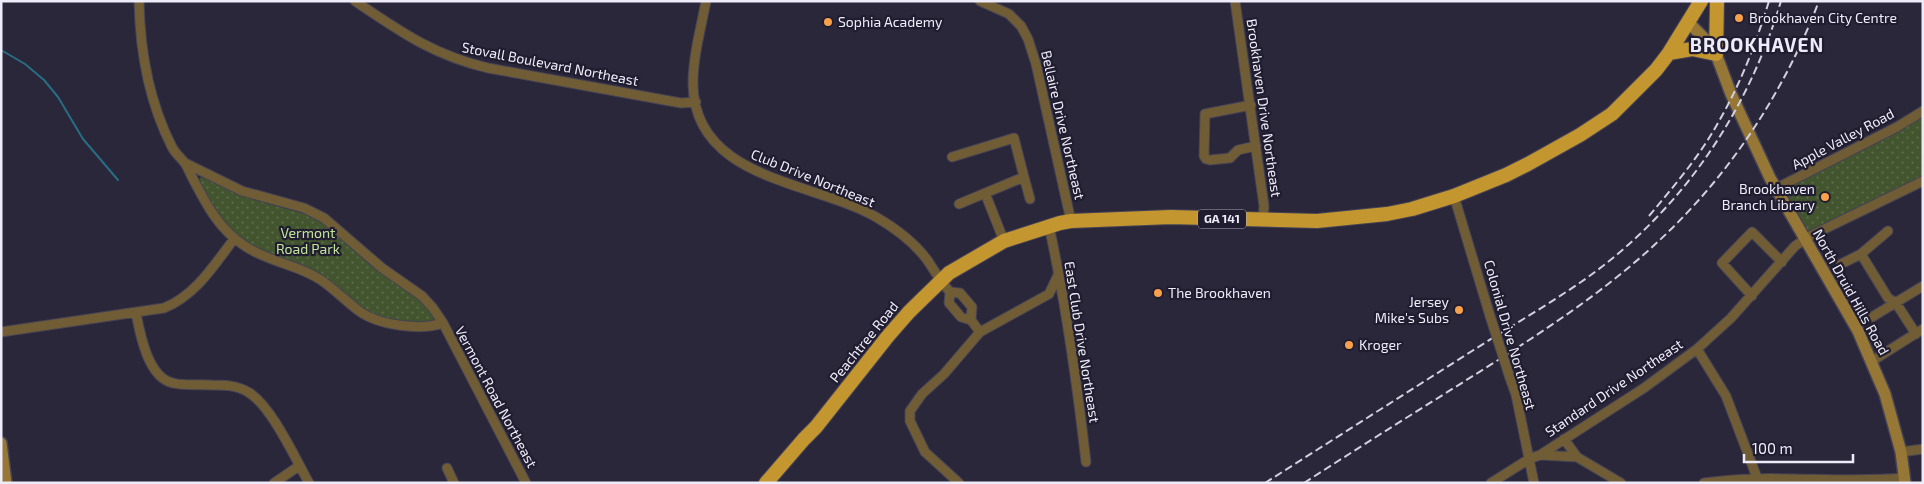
<svg xmlns="http://www.w3.org/2000/svg" width="1924" height="484" font-family="'Exo 2',sans-serif">
  <style>
    .park { fill: url(#park-dots) }
    .lines { fill: none; stroke-linecap: round; stroke-linejoin: round }
    .stream { stroke: #296d84; stroke-width: 2 }
    .minor-casing { stroke: #454356; stroke-width: 11 }
    .secondary-casing { stroke: #454356; stroke-width: 14 }
    .trunk-casing { stroke: #454356; stroke-width: 16 }
    .minor { stroke: #705c35; stroke-width: 9 }
    .secondary { stroke: #977736; stroke-width: 11 }
    .trunk { stroke: #c49630; stroke-width: 14 }
    .rail { stroke: #d2d0de; stroke-width: 2; stroke-dasharray: 8 4; stroke-linecap: butt }
    .minor-bridge-casing { stroke: #454356; stroke-width: 11; stroke-linecap: butt }
    .minor-bridge { stroke: #705c35; stroke-width: 9 }
    .poi-dot { fill: #f8a14a; stroke: #211d30; stroke-width: 2 }
    .labels { text-anchor: middle; stroke-width: 4.5; stroke-linejoin: round; paint-order: stroke }
    .shield { fill: #211d30; stroke: #b0aebd; stroke-width: 1 }
    .shield-label { font-size: 12px; font-weight: bold; fill: #eeecf9 }
    .poi-label { font-size: 14px; fill: #eeecf9; stroke: #211d30; text-anchor: start }
    .street-label { font-size: 14px; fill: #eeecf9; stroke: #211d30 }
    .park-label { font-size: 14px; fill: #c1e59a; stroke: #211d30 }
    .district-label { font-size: 19px; font-weight: bold; letter-spacing: 1px; fill: #eeecf9; stroke: #211d30 }
  </style>
  <defs>
    <pattern id="park-dots" width="8" height="8" patternUnits="userSpaceOnUse" patternTransform="scale(1.25)"><rect width="8" height="8" fill="#43552e"/><path d="M2 2h.1M6 6h.1" fill="none" stroke="#5e6e4d" stroke-width="1.8" stroke-linecap="round"/></pattern>
  </defs>
  <rect width="100%" height="100%" fill="#2a273b"/>
  <path class="park" d="M1923 111V181L1808 235 1775 189Z
    M201 177 255 200 319 218 374 268 420 297 435 316 434 319C427 325 387 320 378 316 358 308 345 290 326 278 296 258 255 256 228 229 215 216 207 198 197 182Z"/>
  <g class="lines">
    <path class="stream" d="M1 50 25 64 44 80 58 97 83 139 118 180"/>
    <defs>
      <path id="minor" d="M139 1C140 52 149 102 172 147 175 153 180 157 184 162 187 165 189 171 191 175 205 202 218 229 245 246 268 262 297 264 321 280 334 289 346 301 359 311 378 325 420 331 443 323
        M355 1C401 32 433 55 488 68L681 103 696 102
        M706 1C701 28 693 56 693 84 694 180 813 181 876 217 895 228 915 243 928 261 935 272 941 282 950 292L960 293 972 307 971 320 980 332
        M980 1 1009 14 1021 26 1028 39 1036 64 1071 221
        M1235 1 1264 206 1263 220
        M1251 105 1205 114 1204 156 1206 159 1210 160 1230 158 1238 150 1256 146
        M952 157 1014 138 1024 177
        M185 163 242 191 304 208 324 218 382 268 422 296 433 308 443 323 526 483
        M1775 189 1897 127 1923 111
        M985 193 1004 241
        M1454 196 1490 316
        M959 204 1024 177 1030 199
        M1049 226C1066 304 1077 383 1086 462
        M1861 254 1888 298 1896 303 1916 334
        M1841 264 1861 254 1888 231
        M950 292 949 303 961 317 971 320
        M1752 296 1722 263 1752 232 1782 262
        M136 313C140 334 148 378 173 383 184 386 199 384 211 385 224 385 236 385 248 392 271 405 295 458 309 483
        M1872 317 1923 286
        M1 332 164 308C196 295 214 265 234 239
        M1697 349 1726 396 1759 483
        M1872 361 1923 329
        M1510 378 1516 395 1534 483
        M1564 439 1577 457 1621 483
        M1901 452 1923 449
        M1540 455 1577 457
        M447 468 454 483
        M274 483 299 466
        M959 483 925 452 910 421V411L922 394 944 374 980 332 1049 294 1058 275
        M1491 483 1529 459 1540 455 1644 388 1697 349 1731 318 1795 246 1810 236 1923 181
        M1704 483C1770 473 1837 484 1904 478"/>
      <path id="secondary" d="M1688 22 1708 42 1716 54 1731 94 1770 178 1858 331 1885 394 1901 452 1905 483
        M1 443 6 483"/>
      <path id="trunk" d="M1669 53 1692 49 1716 54 1717 1
        M766 483 804 439 816 427 888 336 909 312 949 273 1004 241 1060 223 1071 221 1171 217 1317 221 1387 214 1412 209 1454 196 1506 175 1528 164 1580 135 1612 114 1656 70 1669 53 1701 1"/>
    </defs>
    <use href="#minor" class="minor-casing"/>
    <use href="#secondary" class="secondary-casing"/>
    <use href="#trunk" class="trunk-casing"/>
    <use href="#minor" class="minor"/>
    <use href="#secondary" class="secondary"/>
    <use href="#trunk" class="trunk"/>
    <path class="rail" d="M1649 216C1674 186 1700 156 1719 121 1741 83 1756 43 1769 1
      M1265 483C1334 439 1403 395 1472 351 1508 328 1546 306 1581 282 1679 214 1747 115 1781 1
      M1304 483C1361 446 1419 410 1476 374 1549 328 1623 280 1683 217 1742 156 1789 80 1819 1"/>
    <defs>
      <path id="minor-bridge" d="M1490 316 1510 378"/>
    </defs>
    <use href="#minor-bridge" class="minor-bridge-casing"/>
    <use href="#minor-bridge" class="minor-bridge"/>
  </g>
  <g class="poi-dot">
    <circle cx="1739" cy="18" r="5"/>
    <circle cx="828" cy="22" r="5"/>
    <circle cx="1825" cy="197" r="5"/>
    <circle cx="1158" cy="293" r="5"/>
    <circle cx="1459" cy="310" r="5"/>
    <circle cx="1349" cy="345" r="5"/>
  </g>
  <g class="labels">
    <rect class="shield" x="1198" y="209.5" width="48" height="19" rx="4"/>
    <g class="shield-label">
      <text x="1222" y="223">GA 141</text>
    </g>
    <g class="poi-label">
      <text x="1749" y="23">Brookhaven City Centre</text>
      <text x="838" y="27">Sophia Academy</text>
      <text x="1815" y="194" text-anchor="end">Brookhaven<tspan x="1815" dy="16">Branch Library</tspan></text>
      <text x="1168" y="298">The Brookhaven</text>
      <text x="1449" y="307" text-anchor="end">Jersey<tspan x="1449" dy="16">Mike's Subs</tspan></text>
      <text x="1359" y="350">Kroger</text>
    </g>
    <g class="street-label">
      <text transform="translate(550 64) rotate(11)" y="5">Stovall Boulevard Northeast</text>
      <text transform="translate(1264 108) rotate(82)" y="5">Brookhaven Drive Northeast</text>
      <text transform="translate(1063 125) rotate(77)" y="5">Bellaire Drive Northeast</text>
      <text transform="translate(1843 139) rotate(-28)" y="5">Apple Valley Road</text>
      <text transform="translate(813 178) rotate(22)" y="5">Club Drive Northeast</text>
      <text transform="translate(1851 292) rotate(61)" y="5">North Druid Hills Road</text>
      <text transform="translate(1510 335) rotate(74)" y="5">Colonial Drive Northeast</text>
      <text transform="translate(864 342) rotate(-51)" y="5">Peachtree Road</text>
      <text transform="translate(1082 342) rotate(81)" y="5">East Club Drive Northeast</text>
      <text transform="translate(1614 388) rotate(-34)" y="5">Standard Drive Northeast</text>
      <text transform="translate(496 397) rotate(62)" y="5">Vermont Road Northeast</text>
    </g>
    <g class="park-label">
      <text x="308" y="238">Vermont<tspan x="308" dy="16">Road Park</tspan></text>
    </g>
    <g class="district-label">
      <text x="1757" y="52">BROOKHAVEN</text>
    </g>
  </g>
  <rect width="1924" height="484" fill="none" stroke="#eeecf9" stroke-width="5"/>
  <path d="M1744 454v8h109v-8" fill="none" stroke="#eeecf9" stroke-width="2.5"/>
  <text x="1752" y="454" font-size="15" fill="#eeecf9" stroke="#211d30" stroke-width="4" paint-order="stroke">100 m</text>
</svg>
